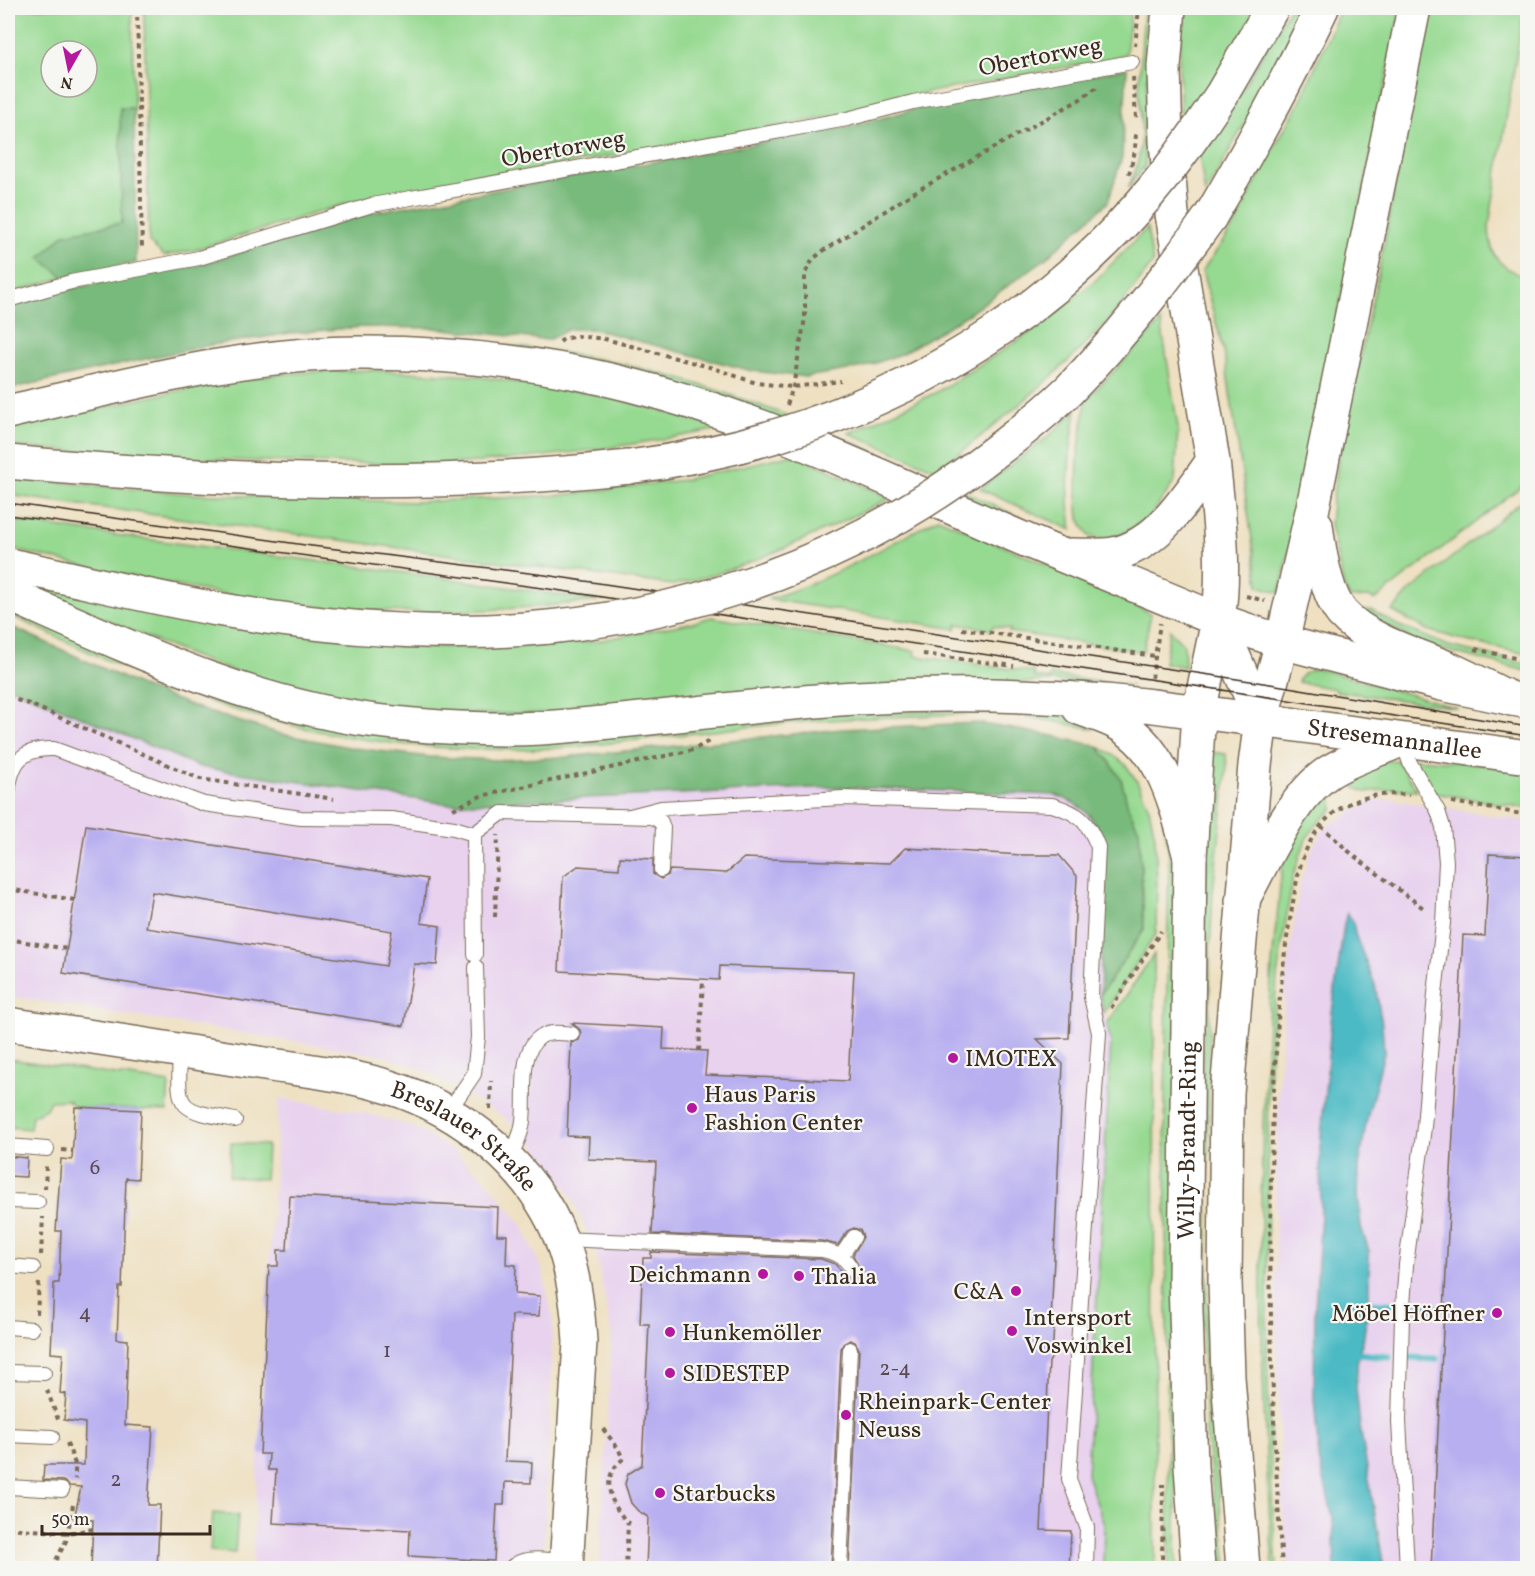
<svg xmlns="http://www.w3.org/2000/svg" width="1535" height="1576" font-family="Vollkorn,serif">
  <style>
    .built { fill: #e8d2ee }
    .green { fill: #96d991; stroke: #688258; stroke-width: 1.5; fill-rule: evenodd }
    .forest { fill: #78b97b; stroke: #5a724c; stroke-width: 1.5 }
    .water { fill: #4cbac4; stroke: #447271; stroke-width: 1.5 }
    .lines { fill: none; stroke-linecap: round; stroke-linejoin: round }
    .stream { stroke: #4cbac4; stroke-width: 7 }
    .building { fill: #b8aff0; fill-rule: evenodd }
    .lane-casing { stroke: #7a6a57; stroke-width: 16 }
    .secondary-casing { stroke: #7a6a57; stroke-width: 36 }
    .primary-casing { stroke: #7a6a57; stroke-width: 36 }
    .highway-casing { stroke: #7a6a57; stroke-width: 36 }
    .path { stroke: #7a6a57; stroke-width: 4; stroke-dasharray: 4.5 4.5; stroke-linecap: butt }
    .lane { stroke: #fff; stroke-width: 14 }
    .secondary { stroke: #fff; stroke-width: 33 }
    .primary { stroke: #fff; stroke-width: 33 }
    .highway { stroke: #fff; stroke-width: 33 }
    .tram { stroke: #3b2a1e; stroke-width: 1.5 }
    .highway-bridge-casing { stroke: #7a6a57; stroke-width: 36; stroke-linecap: butt }
    .highway-bridge { stroke: #fff; stroke-width: 33 }
    .poi-dot { fill: #b5179e; stroke: #f6f6f2; stroke-width: 2 }
    .labels { text-anchor: middle; stroke-width: 4.5; stroke-linejoin: round; paint-order: stroke }
    .number-label { font-size: 21px; fill: #5a4b52 }
    .street-label { font-size: 24px; fill: #3b2a1e; stroke: #f6f6f2 }
    .poi-label { font-size: 24px; fill: #3b2a1e; stroke: #f6f6f2; text-anchor: start }
  </style>
  <rect width="100%" height="100%" fill="#f6f6f2"/>
  <filter id="ink" filterUnits="userSpaceOnUse"><feTurbulence type="fractalNoise" baseFrequency=".0167" numOctaves="2"/><feDisplacementMap in="SourceGraphic" scale="12" xChannelSelector="R" yChannelSelector="G"/><feConvolveMatrix kernelMatrix="1 2 1 2 8 2 1 2 1" color-interpolation-filters="sRGB"/></filter>
  <filter id="wash" filterUnits="userSpaceOnUse"><feTurbulence type="fractalNoise" baseFrequency=".008" numOctaves="4" result="noise"/><feDisplacementMap in="SourceGraphic" scale="24" xChannelSelector="R" yChannelSelector="G"/><feGaussianBlur stdDeviation="1.35" result="paint"/><feColorMatrix in="noise" values="0 0 0 0 0 0 0 0 0 0 0 0 0 0 0 0 0 1.4 0 .05"/><feComposite in="paint" operator="in"/></filter>
  <g filter="url(#wash)">
    <rect width="100%" height="100%" fill="#eee0c1"/>
    <path class="built" d="M8 686 200 767 448 804 838 787 1056 795 1077 803 1092 817 1101 832 1105 848 1100 995 1111 1043 1087 1475 1104 1524 1103 1568H599L612 1337 596 1252 571 1195 536 1146 504 1117 432 1073 381 1055 8 996Z
      M1389 799 1527 821V1568H1287L1282 1501 1277 1357 1275 1215 1278 1095 1286 976 1300 885 1310 853 1321 833 1331 824 1371 801Z
      M279 1098 365 1113 413 1127 452 1150 489 1183 521 1223 541 1266 553 1319 543 1568H252Z"/>
    <path class="green" d="M8 8H132L134 108 120 109 122 223 64 234V277L8 294ZM51 51H87V87H51Z
      M144 8H1131L1126 54 1110 59 919 94 841 115 351 202 194 250 164 256 149 242Z
      M1144 8H1154L1147 84 1145 166 1128 188 1137 166 1141 145 1142 132 1139 89Z
      M1183 8H1258L1222 69 1181 120 1179 65Z
      M1290 8H1304L1264 89 1205 194 1199 155 1227 115Z
      M1341 8H1401L1280 593 1259 586 1224 352 1202 271 1237 222 1265 163 1298 106Z
      M1428 8H1527V17L1522 20 1489 226C1490 258 1499 266 1527 279V482L1375 600 1369 597 1351 598 1345 591 1330 525 1332 503 1341 442 1379 270Z
      M1147 228 1153 263C1136 285 1120 308 1101 328 1051 381 995 426 937 470L849 433 937 392 1019 340 1094 282Z
      M1161 322 1178 428 1175 481 1150 517 1110 542 1089 536 1079 519 1077 497 1078 457 1086 400Z
      M435 339C502 344 567 351 632 366 788 404 933 479 1079 544L514 351Z
      M373 370 475 376 603 395 726 428C633 445 538 460 443 464 410 465 376 463 343 463 231 462 119 455 8 446V427C99 411 190 384 282 374 312 371 343 371 373 370Z
      M1076 410C1069 455 1065 485 1072 530L980 489 1049 436Z
      M794 454 891 498C821 531 750 569 673 585L8 495V478L192 494 413 502 563 495 683 480Z
      M1527 497V654L1466 641 1427 630 1392 611 1410 591Z
      M938 518 1120 596 1151 614 1143 652 1009 632 1010 629 993 626 992 630 957 624 956 629 768 599C828 581 884 548 938 518Z
      M8 520C204 549 402 569 598 601 518 609 437 615 357 610 239 602 122 576 8 548Z
      M21 582 399 646 505 648 597 641 695 622 711 617 916 651 915 656 1034 672V677L1050 679 1051 675 1132 686 1049 681 558 713C483 715 406 714 332 699 223 676 122 626 21 582Z
      M8 606 277 715 850 713 1022 709 1085 720 1093 729C1064 723 1035 717 1005 714 975 712 945 715 916 716 845 718 774 723 704 732 648 738 593 747 537 749 419 753 303 736 191 695 129 672 68 642 8 614Z
      M1371 610 1397 625 1448 646 1527 664V671L1420 644 1361 611Z
      M1170 630 1184 645 1185 667 1164 663Z
      M1316 669 1335 673 1458 708 1336 691V689L1298 682C1301 673 1307 670 1316 669Z
      M1097 746 1113 755 1125 764 1137 781 1149 808 1155 837 1157 881 1156 934 1104 1013 1100 995 1144 930 1139 830 1128 807 1121 779 1110 762Z
      M1210 752 1226 754 1227 768 1213 891 1210 949 1207 1304 1210 1413 1227 1568H1222L1206 1431 1202 1302 1203 1093 1206 870Z
      M1413 759 1463 762 1527 771V808L1434 793Z
      M1397 760 1417 790 1393 789 1365 792 1355 788 1347 773 1376 762Z
      M1324 788C1331 795 1334 799 1333 809L1317 824 1306 839 1293 876 1277 976 1268 1093 1267 1352 1272 1495 1277 1568H1273C1260 1388 1256 1206 1268 1025 1270 986 1273 947 1278 908 1280 890 1280 871 1285 854 1292 830 1311 809 1324 788Z
      M1164 821 1176 844V1568H1169L1165 1101 1169 856Z
      M1154 954 1155 1568H1103L1104 1524 1087 1475 1111 1043 1107 1024Z
      M10 1059 169 1083 167 1111 75 1107 68 1100 50 1101 46 1109 32 1116 30 1129 8 1127V1060Z
      M231 1143 267 1145 265 1179 229 1177Z
      M213 1513 238 1515 235 1553 210 1551Z"/>
    <path class="forest" d="M1127 68 1122 157 1108 202 1045 259 970 313 903 353 865 367 806 377 752 371 593 329H569L548 340 434 328 363 327 291 333 205 346 8 389V306L68 289 198 265 374 212 848 127 923 107Z
      M120 108H134L136 263 64 277 40 258 64 234 122 223Z
      M8 625 145 688 208 712 281 734 354 748 430 757 497 760 566 757 842 729 977 723 1049 735 1097 746 1110 762 1121 779 1128 807 1139 830 1144 930 1100 995 1105 848C1097 818 1085 806 1056 795L838 787 448 804 200 767 8 686Z"/>
    <path class="water" d="M1347 913 1353 921 1355 934 1375 985 1382 1024 1384 1053 1366 1123 1359 1167 1358 1194 1361 1227 1369 1251V1303L1363 1341 1358 1354 1356 1386 1360 1427 1384 1568H1335L1333 1518 1319 1459 1314 1398 1315 1309 1321 1215 1320 1148 1332 1013 1344 924Z"/>
    <g class="lines">
      <path class="stream" d="M1369 1303 1396 1305
        M1410 1306 1439 1308
        M1358 1354 1389 1357
        M1411 1358 1436 1359"/>
    </g>
    <g id="blocks">
      <path class="building" d="M86 825 427 879 421 923 440 926 437 965 414 964 404 1026 63 973ZM152 892 392 931 386 966 146 928Z
        M905 848 1022 855H1059L1077 876 1069 1038 1037 1039 1063 1064 1051 1322 1054 1325 1052 1357 1049 1362 1041 1530 1071 1531 1069 1569H849L859 1349 855 1342 850 1340 843 1344 841 1349 831 1569H646L648 1517 638 1511 631 1503 625 1484 628 1474 642 1465 649 1324H640L643 1258H651V1252L821 1259 835 1264 847 1277 852 1279 859 1275 861 1271 853 1255 863 1237 860 1230 854 1228 847 1231 838 1245 822 1241 652 1234 656 1162 588 1159 589 1137 567 1136 571 1043 579 1040 581 1034 580 1030 572 1023 664 1028 663 1049 707 1051 705 1075 848 1081 854 971 720 966 719 980 559 971 563 877 578 866 619 869 620 857 653 859V874L661 879 668 875 670 870 726 873 744 858 890 863Z
        M1489 854 1527 856V1569H1431L1463 935 1485 936Z
        M75 1107 141 1110 138 1179 126 1178 122 1287H119L117 1339 128 1340 125 1425 153 1427 148 1505H160L157 1569H91L93 1520 74 1519 81 1487 70 1486 63 1481 43 1480 44 1465H84L85 1423 64 1420 66 1394 60 1393 63 1354 51 1353 54 1283H59L61 1231H56L61 1159 72 1160Z
        M8 1156 27 1158 26 1177 8 1176Z
        M290 1196 498 1207 497 1235H507L506 1264 516 1265 515 1294 540 1296 539 1316 512 1315 505 1461 532 1462 531 1483 505 1482 504 1505H497L494 1561 409 1556 410 1530 273 1523 276 1470H268L269 1454H260L269 1266H278V1250H287Z"/>
    </g>
  </g>
  <g filter="url(#ink)">
    <use href="#blocks" fill-opacity="0" stroke="#7a6a57" stroke-width="1.5"/>
    <g class="lines">
      <defs>
        <path id="lane" d="M8 300 71 282 199 258 372 205 847 119 913 102 1132 62
          M1402 740 1410 763 1438 811 1443 827 1446 862 1443 923 1435 994 1424 1127 1406 1265 1402 1318 1399 1421 1407 1568
          M8 792C12 762 21 748 54 749L204 804 301 818 391 819 454 828 474 834
          M630 816 661 808 843 798 1052 805C1079 813 1088 821 1098 847L1091 997 1099 1033 1069 1479 1087 1527 1086 1568
          M474 834 502 813 653 817 661 822 663 828 661 870
          M474 834 475 955
          M180 1051C178 1110 175 1109 235 1120
          M448 1112 474 1074 478 1037 476 967
          M8 1146 47 1149
          M507 1160C515 1147 521 1137 523 1121 526 1097 518 1052 540 1037 548 1031 562 1033 572 1034
          M8 1201 38 1202
          M561 1239 822 1250C835 1253 846 1256 852 1270
          M841 1256 854 1237
          M8 1266 33 1268
          M8 1327 32 1329
          M8 1372 44 1373
          M8 1435 52 1437
          M8 1487 62 1490
          M511 1568C523 1554 549 1561 566 1561
          M840 1568 850 1349"/>
        <g id="secondary">
          <path d="M1282 642 1442 684 1528 702"/>
          <path id="s1" d="M1261 720 1528 757"/>
          <path d="M1242 901C1265 860 1290 798 1329 772 1351 758 1377 751 1400 740"/>
          <path id="s2" d="M8 1024C87 1036 167 1048 246 1061 293 1069 343 1073 389 1087 463 1110 533 1167 561 1239 574 1272 578 1307 580 1342L566 1568"/>
        </g>
        <g id="primary">
          <path d="M1218 620 1261 720"/>
          <path d="M1218 620 1282 642"/>
          <path d="M1199 712 1261 720"/>
          <path id="s3" d="M1198 1568 1191 1466 1185 1281 1190 857 1199 712 1218 620"/>
          <path d="M1243 1568 1228 1377 1225 1282 1227 1093 1255 765 1261 720 1282 642"/>
        </g>
        <path id="highway" d="M1197 131 1222 94 1272 8
          M1210 217C1250 149 1288 80 1322 8
          M8 412C125 385 243 352 364 353 446 353 530 361 610 380 740 410 863 468 984 522 1061 556 1140 587 1218 620 1226 567 1219 515 1213 461L1172 214 1166 141 1164 67 1169 8
          M8 462C214 481 422 490 629 467
          M1316 525C1319 549 1326 594 1342 613 1368 642 1417 654 1452 670 1472 679 1491 689 1511 699
          M1071 555C1085 555 1100 556 1113 554 1158 546 1188 495 1213 461
          M8 565C78 579 147 597 217 609 326 628 439 638 549 627
          M8 594C126 646 246 704 376 721 430 727 487 731 541 728 647 721 752 704 857 698 973 691 1084 695 1199 712
          M1282 642 1313 507 1414 8
          M1079 708C1090 712 1102 716 1113 721 1165 746 1176 807 1190 857"/>
      </defs>
      <use href="#lane" class="lane-casing"/>
      <use href="#secondary" class="secondary-casing"/>
      <use href="#primary" class="primary-casing"/>
      <use href="#highway" class="highway-casing"/>
      <path class="path" d="M137 8 142 250
        M1135 46 1139 8
        M1133 77 1136 118
        M1129 174 1135 151 1136 131
        M560 342 563 339 577 336 605 339 713 368 756 383 793 387 841 381
        M787 405 793 387 805 318V274L813 259 823 251 913 193 1079 100 1097 87
        M1246 596 1265 601
        M962 629 1155 656
        M1475 649 1528 661
        M923 654 1014 666
        M1152 678 1160 623
        M8 697 29 704 200 779 334 799
        M1452 802 1528 815
        M453 809 481 796 693 750 711 740
        M1321 826 1354 856 1426 910
        M8 889 75 900
        M495 917 498 835
        M8 939 67 949
        M1111 1008 1161 931
        M699 1051 703 980
        M490 1109 491 1081
        M62 1150 73 1151
        M45 1189 46 1166
        M41 1255 43 1217
        M37 1314 39 1283
        M47 1390 59 1422
        M603 1429 618 1448 623 1459C599 1478 610 1504 628 1523L626 1568
        M67 1443 75 1464V1479
        M8 1528 68 1533 93 1529
        M52 1568 66 1541 73 1505
        M1162 1568 1163 1484
        M1282 1568C1270 1386 1265 1203 1278 1020 1281 982 1285 945 1292 908 1296 885 1299 862 1310 842 1331 803 1367 791 1409 795"/>
      <use href="#lane" class="lane"/>
      <use href="#secondary" class="secondary"/>
      <use href="#primary" class="primary"/>
      <use href="#highway" class="highway"/>
      <path class="tram" d="M8 503 312 546 545 575 1270 684 1528 727
        M8 515 542 588 1528 736"/>
      <defs>
        <path id="highway-bridge" d="M629 467C861 437 1063 326 1197 131
          M549 627C714 610 864 553 996 451 1021 432 1046 412 1069 390 1121 337 1166 278 1210 217"/>
      </defs>
      <use href="#highway-bridge" class="highway-bridge-casing"/>
      <use href="#highway-bridge" class="highway-bridge"/>
    </g>
  </g>
  <g class="poi-dot">
    <circle cx="953" cy="1058" r="6"/>
    <circle cx="692" cy="1108" r="6"/>
    <circle cx="763" cy="1274" r="6"/>
    <circle cx="799" cy="1276" r="6"/>
    <circle cx="1016" cy="1291" r="6"/>
    <circle cx="1497" cy="1313" r="6"/>
    <circle cx="1012" cy="1331" r="6"/>
    <circle cx="670" cy="1332" r="6"/>
    <circle cx="670" cy="1373" r="6"/>
    <circle cx="846" cy="1415" r="6"/>
    <circle cx="660" cy="1493" r="6"/>
  </g>
  <g class="labels">
    <g class="number-label">
      <text x="95" y="1174">6</text>
      <text x="85" y="1319">4</text>
      <text x="387" y="1357">1</text>
      <text x="895" y="1375">2-4</text>
      <text x="116" y="1486">2</text>
    </g>
    <g class="street-label">
      <text transform="translate(1040 56) rotate(-11)" y="8">Obertorweg</text>
      <text transform="translate(563 148) rotate(-10)" y="8">Obertorweg</text>
      <text dy="8" stroke="none"><textPath href="#s1" startOffset="135">Stresemannallee</textPath></text>
      <text dy="8" stroke="none"><textPath href="#s3" startOffset="428">Willy-Brandt-Ring</textPath></text>
      <text dy="8" stroke="none"><textPath href="#s2" startOffset="477">Breslauer Straße</textPath></text>
    </g>
    <g class="poi-label">
      <text x="965" y="1066">IMOTEX</text>
      <text x="704" y="1102">Haus Paris<tspan x="704" dy="28">Fashion Center</tspan></text>
      <text x="751" y="1282" text-anchor="end">Deichmann</text>
      <text x="811" y="1284">Thalia</text>
      <text x="1004" y="1299" text-anchor="end">C&amp;A</text>
      <text x="1485" y="1321" text-anchor="end">Möbel Höffner</text>
      <text x="1024" y="1325">Intersport<tspan x="1024" dy="28">Voswinkel</tspan></text>
      <text x="682" y="1340">Hunkemöller</text>
      <text x="682" y="1381">SIDESTEP</text>
      <text x="858" y="1409">Rheinpark-Center<tspan x="858" dy="28">Neuss</tspan></text>
      <text x="672" y="1501">Starbucks</text>
    </g>
  </g>
  <rect width="1535" height="1576" fill="none" stroke="#f6f6f2" stroke-width="30"/>
  <g transform="translate(69 69) rotate(189)"><circle r="28" fill="#f6f6f2" stroke="#aba49d" stroke-width="1.5"/>
  <path d="M0-4.5L10 22L0 15L-10 22Z" fill="#b5179e"/>
  <text y="-9" font-size="16" font-weight="bold" text-anchor="middle" fill="#3b2a1e">N</text>
  </g>
  <path d="M42 1525v9h168v-9" fill="none" stroke="#3b2a1e" stroke-width="3"/>
  <text x="51" y="1525" font-size="18" fill="#3b2a1e" stroke="#f6f6f2" stroke-width="4.5" paint-order="stroke">50 m</text>
</svg>
